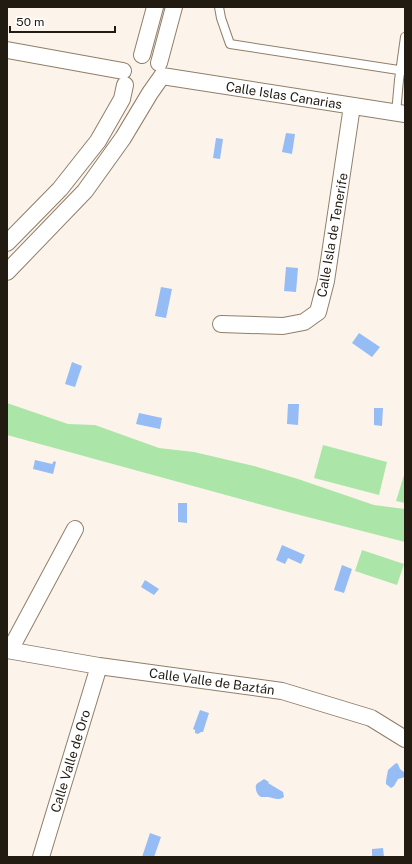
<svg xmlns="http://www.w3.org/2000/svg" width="412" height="864" font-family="'Public Sans',sans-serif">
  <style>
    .green { fill: #abe6a8 }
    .water { fill: #95bcf5 }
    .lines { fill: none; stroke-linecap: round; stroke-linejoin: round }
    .service-casing { stroke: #907e69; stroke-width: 10 }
    .minor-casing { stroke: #907e69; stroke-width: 18 }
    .service { stroke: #fff; stroke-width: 8 }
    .minor { stroke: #fff; stroke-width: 16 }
    .labels { text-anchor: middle; stroke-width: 3; stroke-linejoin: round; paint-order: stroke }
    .street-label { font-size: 13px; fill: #221b12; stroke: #fff }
  </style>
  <rect width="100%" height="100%" fill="#fcf4eb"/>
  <path class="green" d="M7 403 68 424 95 425 159 448 194 452 254 466 298 479 374 505 405 509V542L288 512 7 435Z
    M323 445 387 462 379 495 314 478Z
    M405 472V503L396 501Z
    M362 550 404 564 397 585 355 571Z"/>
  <path class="water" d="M286 133 295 134 292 154 282 152Z
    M216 138 223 139 220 159 213 158Z
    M286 267 298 268 296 292 284 291Z
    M161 287 172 289 166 318 155 316Z
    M359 333 380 347 372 357 352 343Z
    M72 362 82 366 75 387 65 384Z
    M288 404H299L298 425 287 424Z
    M374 408H383L382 426 374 425Z
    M139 413 162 418 160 429 136 424Z
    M35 460 52 464 54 461 56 462 53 474 33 469Z
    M178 503H187V523L178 522Z
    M282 545 305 555 301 564 288 558 285 564 276 560Z
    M342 565 352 569 344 593 334 590Z
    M145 580 159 589 154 595 141 587Z
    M200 710 209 713 203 732H201L198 734 195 733V730L193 729Z
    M396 763 398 764 400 769 405 773V777L398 779 394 786 391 788 386 784V781L388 770Z
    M264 779 269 782 268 783 283 792 284 797C278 801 274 798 268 797 265 797 263 797 261 797 257 795 255 789 256 785 258 782 262 781 264 779Z
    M150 833 161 837 154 857H142Z
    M383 848 384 857H372V849Z"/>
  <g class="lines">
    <defs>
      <path id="service" d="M219 7 221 18 230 44 405 71
        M396 113 399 80 405 37"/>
      <path id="minor" d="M7 50 123 71
        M142 55 155 7
        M159 63 174 7
        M162 76 405 114
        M7 243 60 189 98 141 122 99 125 85
        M7 272 85 191 123 138 150 93 162 76
        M221 324 283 326 304 322 318 312 326 281 352 106
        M7 650 99 666 282 691 371 718 405 739
        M10 650 75 529
        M41 857 99 666"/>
    </defs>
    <use href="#service" class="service-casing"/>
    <use href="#minor" class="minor-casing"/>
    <use href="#service" class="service"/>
    <use href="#minor" class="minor"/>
  </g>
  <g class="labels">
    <g class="street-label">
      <text transform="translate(284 95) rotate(9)" y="5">Calle Islas Canarias</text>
      <text transform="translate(332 235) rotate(-80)" y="5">Calle Isla de Tenerife</text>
      <text transform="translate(212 681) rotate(8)" y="5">Calle Valle de Baztán</text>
      <text transform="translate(70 761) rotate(-73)" y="5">Calle Valle de Oro</text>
    </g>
  </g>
  <rect width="412" height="864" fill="none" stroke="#221b12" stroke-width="16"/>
  <path d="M10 26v6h105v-6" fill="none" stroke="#221b12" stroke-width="2"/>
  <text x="16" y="26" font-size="12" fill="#221b12" stroke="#ffffff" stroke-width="3" paint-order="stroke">50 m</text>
</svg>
